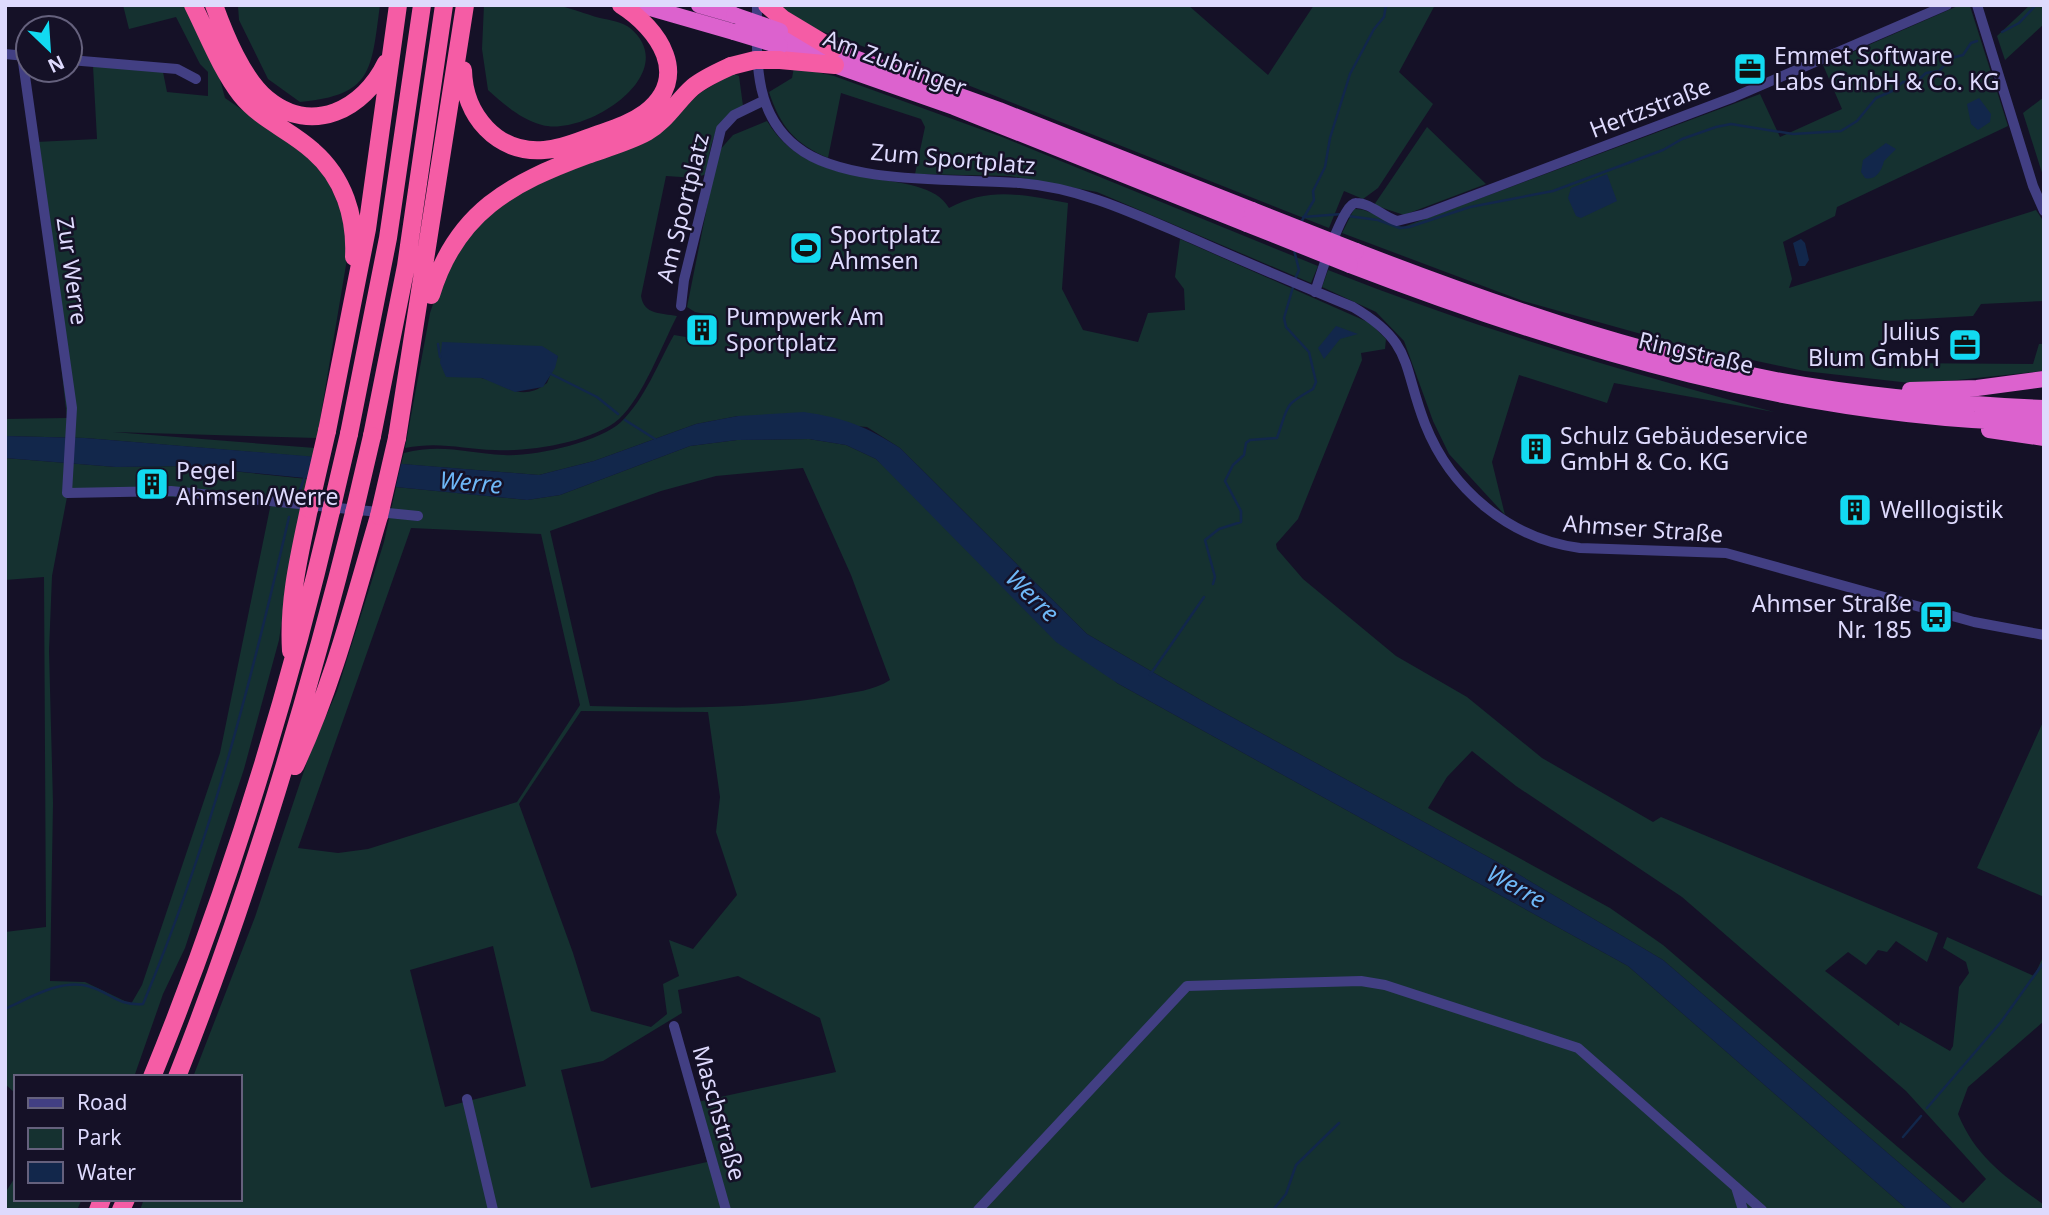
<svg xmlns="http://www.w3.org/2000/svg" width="2049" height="1215" font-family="'Noto Sans',sans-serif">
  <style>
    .green { fill: #153130; fill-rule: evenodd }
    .water { fill: #12274b }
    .pier { fill: #151127 }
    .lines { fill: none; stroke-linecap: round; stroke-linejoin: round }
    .stream { stroke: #12274b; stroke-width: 2.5 }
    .minor { stroke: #423f83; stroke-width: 10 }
    .trunk { stroke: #dc62ce; stroke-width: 16 }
    .motorway { stroke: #f55ca5; stroke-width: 18 }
    .trunk-bridge { stroke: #dc62ce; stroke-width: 16 }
    .motorway-bridge { stroke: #f55ca5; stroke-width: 18 }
    .labels { text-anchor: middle; stroke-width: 5; stroke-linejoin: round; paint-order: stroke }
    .poi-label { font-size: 23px; fill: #dedafd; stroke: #151127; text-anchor: start }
    .street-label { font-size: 23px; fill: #dedafd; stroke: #151127 }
    .water-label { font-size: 24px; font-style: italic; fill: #6eb7f6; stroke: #151127 }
  </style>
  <rect width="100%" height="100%" fill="#151127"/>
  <path class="green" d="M123 5H185L217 68 225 98 306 154 328 181 345 220 347 259 317 438 113 432 315 448 313 457 85 438 5 436V419L67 418 36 142 97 139 93 66 163 72 167 92 208 96V72L200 64 176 17 129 29Z
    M380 5C371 71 373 95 300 102L268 79 239 20 238 6Z
    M484 5C507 5 531 3 554 5 569 7 585 14 600 18 609 20 623 22 630 28 684 73 586 137 542 125 520 119 505 105 488 90L482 49Z
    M777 5H1188L1268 75 1314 5H1435L1399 72 1433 104 1378 188 1363 199 1344 191 1329 228 960 82 802 24Z
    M1960 5 1970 6 2008 126 1837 207 1835 216 1783 242 1792 279 1789 288 2036 210 2044 222V301L1981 304 1973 316 1885 321 1886 363 2033 364 2039 344H2044V371L1919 384 1804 371 1677 344 1523 301 1342 233 1354 209C1370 208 1386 223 1403 227L1760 94 1780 137 1842 109 1823 65Z
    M2030 5H2044V24L2005 60 1997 36Z
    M794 67 834 76 1002 137 1318 266 1311 283 1097 192 1010 176 915 174 925 127 921 119 841 93 828 158C795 144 780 126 769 92L792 78Z
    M733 73 739 76 743 106C711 131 713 135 706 174L696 178 666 176 641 296C644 315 661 313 677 316 662 345 643 397 619 419 593 442 529 452 495 450 462 449 439 441 405 448L430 313 440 283 470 232 508 197 661 131 700 93ZM558 356 547 383C518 406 501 379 475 377Z
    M2044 97V179L2023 113Z
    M767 121C814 200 924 163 949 208 990 186 1024 195 1068 203L1062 289 1083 330 1138 342 1148 313 1185 310 1184 289 1175 277 1180 239 1370 323 1386 339 1385 349 1361 353 1362 360 1298 519 1276 544 1277 549 1303 579 1396 656 1467 697 1542 758 1653 822 1661 817 1938 933 1927 962 1896 941 1887 952 1878 950 1866 965 1848 952 1825 971 1899 1026 1900 1022 1950 1051 1953 1046 1959 987 1969 973 1966 962 1943 948 1947 937 2034 976 2044 955V1021L1968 1087 1958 1114C1976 1158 2007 1178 2044 1205V1210H1954L1663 960 1501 864 1206 703 1087 634 900 448 867 427 738 416 696 424 594 461 539 475 401 464 404 453C441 443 467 453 504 455 533 457 600 442 621 422 645 399 658 363 674 335L704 340 715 316 695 312 687 307 718 152 733 135ZM1472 751 1516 786 1682 897 1906 1091 1986 1179 1963 1203 1663 945 1610 908 1428 808 1447 777Z
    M1427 127 1486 184 1404 215 1374 205Z
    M1328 270C1474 328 1623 371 1774 412L1614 383 1607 403 1519 375 1492 462 1505 515 1449 454 1433 421 1404 341 1376 312 1322 287Z
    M809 439 846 445 876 459 1117 683 1628 966 1908 1210H140L144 1199H240V1077H193L255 917 310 753 337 691 384 542 396 487 527 500 560 495 690 446 737 440ZM803 468 851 575 890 680C873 691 854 692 834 696 753 710 672 708 590 706L550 531 661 491 716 476ZM411 528 541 534 580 705 517 802 368 849 338 853 298 848ZM581 711 708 712 720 797 716 832 737 895 693 949 669 940 679 976 663 984 667 1014 651 1027 591 1011 573 953 519 804ZM493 946 526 1086 445 1107 410 970ZM738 976 820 1018 836 1072 693 1103 707 1162 591 1188 561 1070 603 1061 682 1013 678 990Z
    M5 458 116 467 183 466 308 479 290 563 279 640 244 769 185 948 163 994 134 1077H16V1094L5 1084V932L46 927 44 577 5 580ZM155 496 271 503 220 753 142 985 131 1004 85 982 50 981 53 803 49 651 52 576 67 497Z
    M2043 722 2044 723V897L1977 868Z
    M16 1176V1199H82L77 1210H5V1193Z"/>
  <path class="water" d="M1979 98 1991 114 1990 122 1978 130 1971 124 1967 104Z
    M1886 143 1896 149 1884 161C1882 170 1876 181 1865 178L1861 172 1863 160Z
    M1607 174 1617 201 1581 218 1576 216 1568 198 1571 188Z
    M1801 239 1805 243 1809 260 1805 266H1799L1793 243Z
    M1336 326 1358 334 1340 339 1324 359 1318 348Z
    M442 342 542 346 558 356 555 368 543 387 515 392 482 378 446 377 440 363Z
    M804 412C844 418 866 426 900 448L1087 634 1206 703 1501 864 1663 960 1954 1210H1908L1628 966 1117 683 1056 642 876 459 846 445 809 439 737 440 690 446 560 495 527 500 183 466 116 467 5 458V436L85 438 539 475 594 461 696 424 738 416Z"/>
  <path class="pier" d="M314 453 402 460 395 490 307 483Z"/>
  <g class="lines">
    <path class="stream" d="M2002 32 2019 23 2036 5
      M1348 216 1378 220 1400 228 1409 227 1470 207 1553 191 1663 150 1682 139 1716 127 1731 124 1793 134 1841 131 1857 121 1876 98 1892 91 1903 82H1916L1926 73 1939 71 1951 58 1963 55 1971 43 1977 41
      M1303 217 1342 214
      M1300 224 1314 200 1313 191 1325 167 1330 138 1350 74 1374 29 1384 17 1386 5
      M1294 250 1299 270 1294 281
      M438 344 440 357
      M549 373 597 397 618 414
      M625 420 655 439
      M298 496 305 476
      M1213 584 1215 577 1205 540 1219 529 1241 522V511L1225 481 1233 465 1244 455 1246 443 1250 440 1277 438C1289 404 1283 406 1313 389L1316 382 1309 352 1286 327 1284 318 1293 287
      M1150 675 1204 597
      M5 1009C30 998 59 979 88 986 110 992 117 1006 143 1004 209 847 251 682 289 517
      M1927 1108 2001 1022 2044 962
      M1903 1137 1921 1116
      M1273 1210 1286 1194 1296 1165 1339 1123"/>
    <path class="minor" d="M757 5C757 57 752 112 797 147 846 186 960 178 1020 183 1082 188 1135 214 1191 238 1245 262 1299 285 1353 307 1414 343 1402 365 1425 424 1451 490 1510 539 1580 548L1726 553 1974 622 2044 635
      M1977 5 2033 186 2044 211
      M5 54 26 56
      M22 55 72 408 67 493 171 491 418 516
      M70 60 177 69 196 79
      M1315 292C1320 277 1343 202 1356 203 1371 203 1383 217 1397 221L1425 214 1734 97 1947 5
      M681 306 684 280 721 129 734 115 763 101
      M674 1026 726 1210
      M467 1099 493 1210
      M1736 1187 1743 1210
      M978 1210 1187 986 1361 981 1385 985 1578 1048 1762 1210"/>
    <path class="trunk" d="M640 5 734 32
      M699 5 734 15
      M780 31 999 110 1252 210
      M780 46 954 107 1247 224
      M1356 251C1493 304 1632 352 1776 380 1864 396 1954 404 2044 408
      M1350 265C1574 351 1803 419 2044 423
      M1910 390 1977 388 2044 379
      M1989 430 2044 438"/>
    <path class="motorway" d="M193 5C208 35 221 69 241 95 261 120 290 130 313 151 344 178 356 217 354 257
      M214 5C225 35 242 78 267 99 312 136 364 109 386 63
      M767 5 783 19 833 49
      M780 60 835 65
      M463 70C464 115 497 154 544 150 562 149 579 141 596 135 613 129 630 124 645 113 692 77 659 29 621 5
      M431 295C456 212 511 183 587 155 607 148 629 142 647 132 666 121 677 101 693 87 704 78 718 72 731 66
      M327 431 367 229 398 5
      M349 434 388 238 422 5
      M372 436 406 266 444 5
      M397 438 465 5
      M291 651C288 602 299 556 309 509
      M295 766C333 685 354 601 379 516
      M152 1077C227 894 286 703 331 511
      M177 1077C250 893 306 705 354 513
      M98 1210 102 1199
      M121 1210 126 1199"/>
    <path class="trunk-bridge" d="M734 15 780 31
      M734 32 780 46
      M1252 210 1356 251
      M1247 224 1350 265"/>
    <path class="motorway-bridge" d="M731 66 755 60H780
      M309 509 327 431
      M331 511 349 434
      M354 513 372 436
      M379 516 397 438"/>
  </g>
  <defs>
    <symbol id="office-square" viewBox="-11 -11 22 22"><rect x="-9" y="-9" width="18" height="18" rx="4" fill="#12daf1" stroke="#151127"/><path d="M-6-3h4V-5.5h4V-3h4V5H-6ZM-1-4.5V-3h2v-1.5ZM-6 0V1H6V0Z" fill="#111"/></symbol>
    <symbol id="stadium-square" viewBox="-11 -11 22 22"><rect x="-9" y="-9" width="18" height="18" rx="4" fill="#12daf1" stroke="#151127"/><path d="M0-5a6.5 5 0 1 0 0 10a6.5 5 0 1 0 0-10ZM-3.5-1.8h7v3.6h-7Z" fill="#111"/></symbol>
    <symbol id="building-square" viewBox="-11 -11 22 22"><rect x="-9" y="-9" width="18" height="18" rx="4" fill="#12daf1" stroke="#151127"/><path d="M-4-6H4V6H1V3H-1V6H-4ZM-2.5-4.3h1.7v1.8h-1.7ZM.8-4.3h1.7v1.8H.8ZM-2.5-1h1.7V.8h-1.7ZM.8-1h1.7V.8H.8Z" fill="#111"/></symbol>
    <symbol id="bus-square" viewBox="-11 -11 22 22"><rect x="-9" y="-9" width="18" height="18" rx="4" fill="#12daf1" stroke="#151127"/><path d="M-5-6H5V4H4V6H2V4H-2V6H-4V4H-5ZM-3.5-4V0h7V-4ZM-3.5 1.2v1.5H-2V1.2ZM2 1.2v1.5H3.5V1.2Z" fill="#111"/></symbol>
  </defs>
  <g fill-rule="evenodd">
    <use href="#office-square" x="1731" y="50" width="38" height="38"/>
    <use href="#stadium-square" x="787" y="229" width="38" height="38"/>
    <use href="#building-square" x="683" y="311" width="38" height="38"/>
    <use href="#office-square" x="1946" y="326" width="38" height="38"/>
    <use href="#building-square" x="1517" y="430" width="38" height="38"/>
    <use href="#building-square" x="133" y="465" width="38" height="38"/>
    <use href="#building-square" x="1836" y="491" width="38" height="38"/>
    <use href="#bus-square" x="1917" y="598" width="38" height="38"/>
  </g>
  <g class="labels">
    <g class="poi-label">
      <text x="1774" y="64">Emmet Software<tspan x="1774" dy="26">Labs GmbH &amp; Co. KG</tspan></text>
      <text x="830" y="243">Sportplatz<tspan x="830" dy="26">Ahmsen</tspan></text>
      <text x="726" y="325">Pumpwerk Am<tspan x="726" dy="26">Sportplatz</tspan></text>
      <text x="1940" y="340" text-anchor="end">Julius<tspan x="1940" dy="26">Blum GmbH</tspan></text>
      <text x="1560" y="444">Schulz Gebäudeservice<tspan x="1560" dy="26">GmbH &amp; Co. KG</tspan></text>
      <text x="176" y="479">Pegel<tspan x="176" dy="26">Ahmsen/Werre</tspan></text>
      <text x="1880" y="518">Welllogistik</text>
      <text x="1912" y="612" text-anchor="end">Ahmser Straße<tspan x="1912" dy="26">Nr. 185</tspan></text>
    </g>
    <g class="street-label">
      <text transform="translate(895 63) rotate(20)" y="8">Am Zubringer</text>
      <text transform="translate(1650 108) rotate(-21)" y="8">Hertzstraße</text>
      <text transform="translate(953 159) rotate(5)" y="8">Zum Sportplatz</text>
      <text transform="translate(683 208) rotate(-76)" y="8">Am Sportplatz</text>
      <text transform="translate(72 271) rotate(82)" y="8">Zur Werre</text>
      <text transform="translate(1696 353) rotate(13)" y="8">Ringstraße</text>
      <text transform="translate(1643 529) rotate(4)" y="8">Ahmser Straße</text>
      <text transform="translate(719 1113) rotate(74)" y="8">Maschstraße</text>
    </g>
    <g class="water-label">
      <text transform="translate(471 483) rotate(5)" y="8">Werre</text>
      <text transform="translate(1032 596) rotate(44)" y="8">Werre</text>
      <text transform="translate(1516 887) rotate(29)" y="8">Werre</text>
    </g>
  </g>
  <rect width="2049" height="1215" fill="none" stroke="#dedafd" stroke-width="14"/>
  <rect x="14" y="1075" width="228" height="126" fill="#151127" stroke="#65617d" stroke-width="2"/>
  <rect x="28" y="1098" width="35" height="10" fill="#423f83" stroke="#65617d" stroke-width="2"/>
  <text x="77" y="1110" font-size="21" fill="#dedafd">Road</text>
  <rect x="28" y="1128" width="35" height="21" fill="#153130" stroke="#65617d" stroke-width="2"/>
  <text x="77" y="1145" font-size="21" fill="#dedafd">Park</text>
  <rect x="28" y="1162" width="35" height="21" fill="#12274b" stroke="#65617d" stroke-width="2"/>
  <text x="77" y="1180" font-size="21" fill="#dedafd">Water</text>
  <g transform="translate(49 49) rotate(155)"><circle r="33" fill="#151127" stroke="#65617d" stroke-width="2"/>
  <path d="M0-5L12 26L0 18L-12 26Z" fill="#12daf1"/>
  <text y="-10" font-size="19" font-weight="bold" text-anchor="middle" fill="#dedafd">N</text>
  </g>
</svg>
